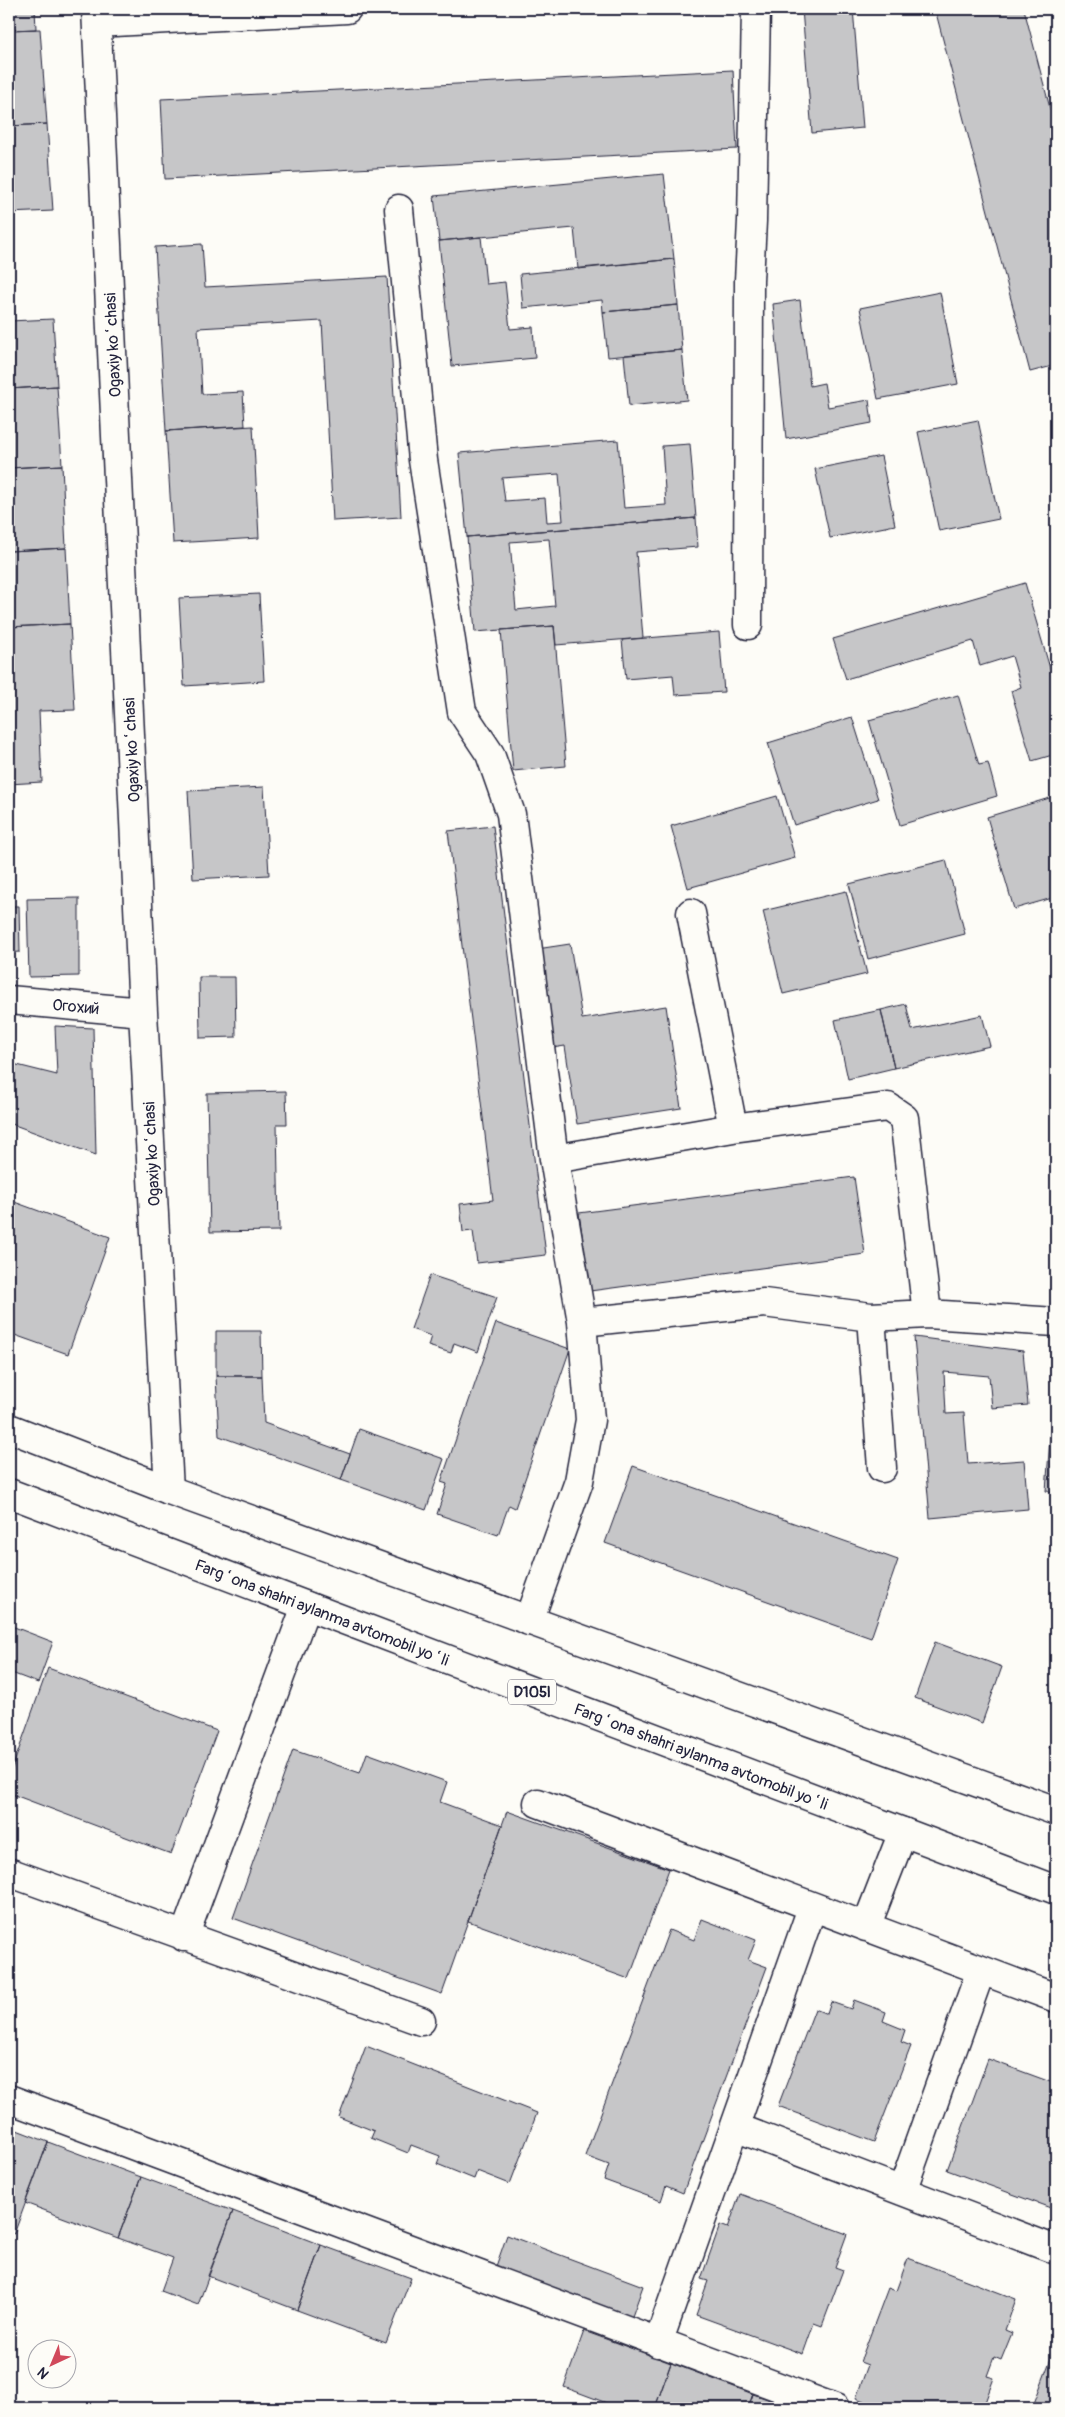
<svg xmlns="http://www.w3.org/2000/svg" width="1065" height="2417" font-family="Pangolin,sans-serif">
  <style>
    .building { fill: #c6c6c8; stroke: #22223b; fill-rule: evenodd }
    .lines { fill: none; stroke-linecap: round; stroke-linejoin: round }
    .minor-casing { stroke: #22223b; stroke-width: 31 }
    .highway-casing { stroke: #22223b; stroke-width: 31 }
    .minor { stroke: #fdfcf7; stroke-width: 28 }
    .highway { stroke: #fdfcf7; stroke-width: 28 }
    .labels { text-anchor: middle; stroke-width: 5; stroke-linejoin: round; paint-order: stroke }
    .shield { fill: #fdfcf7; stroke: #646373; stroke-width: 1 }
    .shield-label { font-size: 15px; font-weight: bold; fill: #22223b }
    .street-label { font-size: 16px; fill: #22223b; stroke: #fdfcf7 }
  </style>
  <rect width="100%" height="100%" fill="#fdfcf7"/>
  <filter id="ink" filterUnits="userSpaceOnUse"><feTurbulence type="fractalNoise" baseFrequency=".02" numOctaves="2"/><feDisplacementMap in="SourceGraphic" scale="10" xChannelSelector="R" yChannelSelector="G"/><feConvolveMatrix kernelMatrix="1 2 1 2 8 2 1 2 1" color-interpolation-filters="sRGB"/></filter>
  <g filter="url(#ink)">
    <path class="building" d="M9 9H35L36 29 9 30Z
      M802 9H853L863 128 812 133Z
      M935 9H1024L1056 131V365L1030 372Z
      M40 29 47 124 9 126V30Z
      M733 70 737 149 165 179 161 99Z
      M47 124 53 211 9 213V126Z
      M664 174 674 259 578 269 574 228 439 241 434 196Z
      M481 237 486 284 505 282 510 329 533 327 535 358 452 366 439 241Z
      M202 244 205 287 387 277 401 517 333 521 322 321 198 328 202 394 243 392 245 426 166 431 155 247Z
      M674 259 678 305 603 312 602 300 523 308 520 274Z
      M940 292 958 384 878 399 860 308Z
      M800 300 810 386 824 383 828 407 869 400 872 423 786 439 773 304Z
      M678 305 682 350 608 357 603 312Z
      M53 319 57 386 9 389V321Z
      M682 350 687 400 629 406 624 355Z
      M57 386 62 465 9 468V389Z
      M978 420 999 519 939 531 918 432Z
      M253 426 259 538 173 543 166 431Z
      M618 440 624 508 666 505 662 446 690 444 696 518 467 537 459 453ZM559 474 563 521 547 522 545 498 505 501 502 478Z
      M881 456 895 525 830 538 815 469Z
      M62 465 66 548 9 551V468Z
      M696 518 698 547 636 552 643 638 556 645 554 626 475 632 467 537ZM549 539 555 606 516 610 510 542Z
      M66 548 70 624 9 627V551Z
      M1025 583 1056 689V754L1032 761 1011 691 1021 687 1012 656 980 666 973 641 846 679 833 639Z
      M259 594 264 681 184 686 179 598Z
      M70 624 75 710 39 711 42 782 9 784V627Z
      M554 626 566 766 513 771 501 630Z
      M719 632 724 692 675 695 673 675 626 679 622 640Z
      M958 695 979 765 988 763 997 796 900 825 869 720Z
      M852 717 878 799 794 825 768 743Z
      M264 787 269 875 193 879 188 791Z
      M777 796 795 858 688 888 671 826Z
      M1056 796V897L1014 909 987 817Z
      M493 826 546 1255 477 1263 473 1231 463 1232 460 1204 493 1200 448 831Z
      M946 860 965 934 868 959 849 884Z
      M846 891 867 974 783 994 763 911Z
      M79 898V976L29 977 27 899Z
      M9 906H19L20 952 9 953Z
      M570 944 582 1019 666 1006 681 1108 577 1124 565 1046 552 1048 537 949Z
      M199 977H235L236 1037 200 1038Z
      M906 1004 912 1030 982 1015 990 1046 894 1068 881 1010Z
      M881 1010 894 1068 848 1079 835 1020Z
      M55 1026 93 1028 96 1155 9 1123V1063L57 1075Z
      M286 1091 287 1124H277L279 1231 210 1232 207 1093Z
      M854 1177 865 1254 590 1291 579 1213Z
      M9 1200 110 1237 68 1354 9 1333Z
      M430 1275 497 1297 478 1352 454 1343 451 1353 428 1346 431 1336 411 1329Z
      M496 1323 570 1349 515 1508 509 1505 498 1535 437 1514 447 1484 441 1482Z
      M216 1331H261L262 1376H216Z
      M914 1337 1023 1351 1028 1405 992 1408 989 1376 944 1372 946 1414 964 1413 968 1464 1024 1460 1028 1509 930 1518Z
      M216 1376H262L264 1423 350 1454 341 1480 219 1436Z
      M1051 1425H1056V1492L1046 1491Z
      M359 1429 444 1459 426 1510 341 1480Z
      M633 1466 898 1560 871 1638 605 1543Z
      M9 1625 53 1642 38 1683 9 1672Z
      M935 1642 1002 1667 982 1723 915 1698Z
      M48 1668 217 1731 171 1854 9 1793V1777Z
      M1056 1727V1750L1049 1748Z
      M293 1750 360 1773 367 1753 447 1782 440 1802 502 1825 442 1994 233 1918Z
      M507 1811 669 1869 629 1979 468 1921Z
      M702 1919 756 1940 748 1960 767 1967 683 2193 666 2186 661 2201 604 2180 609 2165 585 2156 669 1930 694 1940Z
      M854 2000 886 2012 883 2021 905 2030 901 2042 911 2046 874 2142 778 2106 815 2009 827 2014 831 2002 851 2009Z
      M366 2046 537 2113 510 2184 477 2171 474 2179 437 2164 440 2156 411 2145 408 2153 371 2138 374 2131 339 2117Z
      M988 2059 1056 2084V2210L947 2170Z
      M9 2127 48 2142 14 2234 9 2232Z
      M48 2142 141 2177 118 2238 25 2203Z
      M141 2177 233 2211 198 2305 161 2291 173 2258 118 2238Z
      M740 2194 847 2234 835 2267 843 2270 822 2326 814 2323 803 2354 696 2315 708 2281 701 2279 720 2225 728 2228Z
      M233 2211 321 2245 297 2310 208 2276Z
      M507 2235 643 2286 630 2322 494 2272Z
      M321 2245 411 2278 386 2343 297 2310Z
      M908 2258 1016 2299 1005 2330 1012 2333 1001 2360 994 2357 987 2376 994 2378 984 2405 977 2403 975 2408H883L856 2398 868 2365 860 2362 888 2288 896 2291Z
      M584 2331 671 2363 655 2408H620L564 2387Z
      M1053 2353 1056 2354V2408H1040L1033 2406Z
      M671 2363 753 2394 748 2408H655Z
      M753 2394 793 2408H748Z"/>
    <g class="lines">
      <defs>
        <path id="minor" d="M96 9 143 1012 169 1490
          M97 23 347 9
          M399 209 423 460 462 712 490 754 511 814 554 1159 582 1322
          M748 625 749 281 752 221 756 9
          M691 913 733 1128 888 1107 904 1118 927 1314
          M9 1000 143 1012
          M554 1159 733 1128
          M871 1317 882 1468
          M529 1621 579 1481 590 1420 582 1322 764 1303 871 1317 927 1314 1056 1322
          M538 1803 1056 1998
          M9 1876 11 1873 421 2021
          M866 1927 903 1832
          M184 1937 306 1606
          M9 2099 835 2408
          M735 2127 1056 2250
          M902 2191 981 1970
          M658 2343 812 1908"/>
        <path id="highway" d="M9 1428 169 1490 1056 1811
          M9 1493 1056 1890"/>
      </defs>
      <use href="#minor" class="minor-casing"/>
      <use href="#highway" class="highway-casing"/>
      <use href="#minor" class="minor"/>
      <use href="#highway" class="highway"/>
    </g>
  </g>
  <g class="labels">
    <rect class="shield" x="508" y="1679.5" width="48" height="25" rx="4"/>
    <g class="shield-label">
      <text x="532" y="1697">D105l</text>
    </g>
    <g class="street-label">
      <text transform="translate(112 345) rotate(-93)" y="6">Ogaxiy koʻchasi</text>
      <text transform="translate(131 750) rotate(-93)" y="6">Ogaxiy koʻchasi</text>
      <text transform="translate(76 1006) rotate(5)" y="6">Огохий</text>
      <text transform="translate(151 1154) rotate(-93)" y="6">Ogaxiy koʻchasi</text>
      <text transform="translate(322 1612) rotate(21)" y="6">Fargʻona shahri aylanma avtomobil yoʻli</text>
      <text transform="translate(701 1756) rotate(21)" y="6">Fargʻona shahri aylanma avtomobil yoʻli</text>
    </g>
  </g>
  <rect width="1065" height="2417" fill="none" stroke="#fdfcf7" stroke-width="30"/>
  <rect x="15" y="15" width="1035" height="2387" fill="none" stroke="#22223b" stroke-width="2" filter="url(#ink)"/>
  <g transform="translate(52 2364) rotate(224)"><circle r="24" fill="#fdfcf7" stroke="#a5a5ac"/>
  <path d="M0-4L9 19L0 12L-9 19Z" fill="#d1495b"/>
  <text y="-8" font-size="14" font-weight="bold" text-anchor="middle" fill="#22223b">N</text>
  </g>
</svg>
